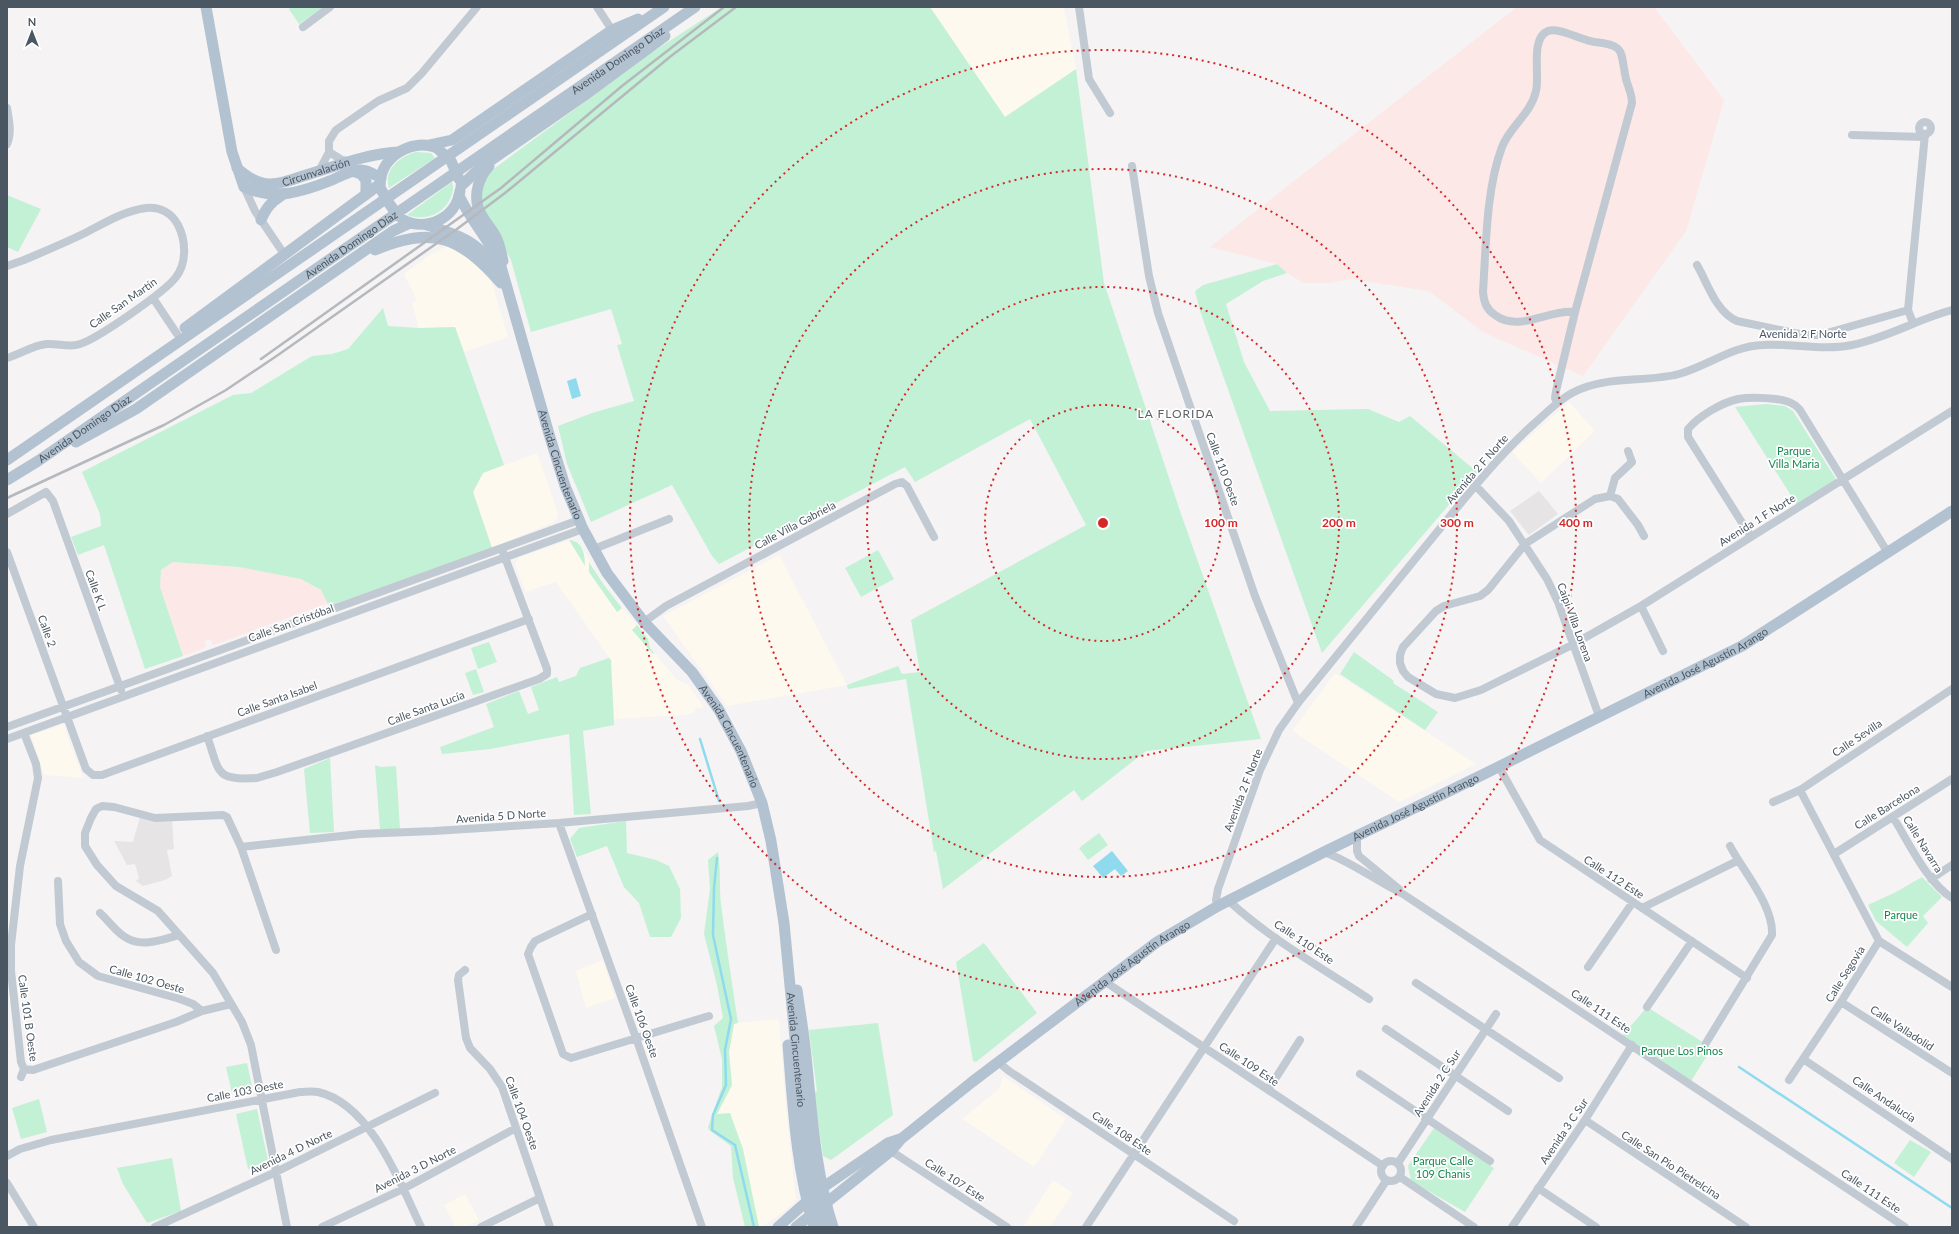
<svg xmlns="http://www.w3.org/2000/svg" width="1959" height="1234" font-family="Lato,sans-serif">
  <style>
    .commercial { fill: #fdf9ef }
    .education { fill: #e6e4e5 }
    .medical { fill: #fce8e6 }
    .green { fill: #c3f1d5 }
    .water { fill: #90daee }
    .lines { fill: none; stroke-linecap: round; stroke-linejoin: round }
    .stream { stroke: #90daee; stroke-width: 2.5 }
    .minor { stroke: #c1cad2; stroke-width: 8 }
    .major { stroke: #b3c2d1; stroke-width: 11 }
    .rail { stroke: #b5b8bd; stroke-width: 2.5 }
    .major-bridge { stroke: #b3c2d1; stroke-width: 11 }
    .ring { fill: none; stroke: #d62828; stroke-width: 2; stroke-dasharray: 2 4 }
    .labels { text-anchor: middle; stroke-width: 3.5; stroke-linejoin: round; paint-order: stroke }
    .street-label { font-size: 11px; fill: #4a5661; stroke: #fff }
    .park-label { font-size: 11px; fill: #17864f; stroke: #fff }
    .neighbourhood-label { font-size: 12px; letter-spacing: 1px; fill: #5f6368; stroke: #fff }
    .centre { fill: #d62828; stroke: #fff; stroke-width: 2 }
    .ring-label { font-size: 12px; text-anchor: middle; font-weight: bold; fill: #d62828; stroke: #fff; stroke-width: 3.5; stroke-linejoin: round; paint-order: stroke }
  </style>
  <rect width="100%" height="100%" fill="#f5f3f3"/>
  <path class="commercial" d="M930 7H1064L1076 69 1005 117Z
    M447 246 474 262 491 280 508 337 464 352 455 327 419 328 412 303 417 301 404 274 431 254Z
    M1569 402 1595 431 1541 483 1512 452Z
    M537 453 558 513 557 519 552 523 492 548 473 492 483 473Z
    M569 540H574L580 544 604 585 648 639 650 648 676 679 688 685 704 707 694 709 696 712 685 715 614 719 611 660 556 582 526 592 515 564 518 558Z
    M779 555 847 685 727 706 663 616Z
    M1335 673 1476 764 1399 802 1292 731Z
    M64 724 67 735 83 778 44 775 31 735Z
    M603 960 615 998 586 1008 576 971Z
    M779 1019 786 1107 796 1199 793 1204 763 1227H759L743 1149 717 1115 732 1085 729 1052 734 1023Z
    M1003 1076 1066 1119 1034 1167 962 1119 999 1089Z
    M1053 1180 1073 1193 1050 1227H1023Z
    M465 1194 479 1220 466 1227H455L444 1205Z"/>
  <path class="education" d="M1539 491 1558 514 1529 535 1510 511Z
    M140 817 172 819 174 849 167 850 172 876 165 880 143 886 136 881 139 878 135 864 127 865 114 841 133 842Z"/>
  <path class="medical" d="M1517 7H1654L1724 100 1686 231 1583 376 1483 332 1429 291 1351 279 1328 283H1304L1287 273 1277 264 1210 247Z
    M173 562 239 567 301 579 321 590 328 603 213 645 211 639 204 641 206 647 183 656 160 587 161 570Z"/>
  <path class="green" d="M292 7H324L299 24 289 9Z
    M722 7H930L1005 117 1076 69 1104 283 1181 514 1261 739 1146 751 1082 801 1074 790 943 889 936 851 934 852 906 679 848 689 847 685 898 666 902 674 920 672 911 620 1086 525 1030 419 915 482 905 467 719 564 712 556 672 485 591 522 567 464 558 426 592 413 634 401 617 345 622 344 611 309 531 332 511 260 480 203 484 176 654 51Z
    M416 152 431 153 435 158 389 188C383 170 400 156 416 152Z
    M452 182C454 187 453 192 451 197 444 215 424 221 407 215Z
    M7 195 41 209 18 252 7 247Z
    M1277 264 1287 273 1263 281 1226 304 1244 362 1270 411 1368 409 1399 422 1410 416 1477 472 1322 653 1200 311 1195 291 1203 285Z
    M383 308 388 326 419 328 455 327 504 465 483 473 473 492 492 548 329 606 321 590 301 579 239 567 173 562 161 570 160 587 183 656 145 669 104 545 78 555 71 537 101 526 100 514 82 472 233 395 251 393 312 356 332 354 348 349Z
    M1766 404 1785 406 1793 411 1836 479 1797 505 1735 407Z
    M569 540C583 541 585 554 585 566Z
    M878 550 894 579 861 597 845 568Z
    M589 562 604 585 622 608 617 612 589 572Z
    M637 625 648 639 650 648 654 653 653 654 632 630Z
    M489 642 497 662 478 669 471 648Z
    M1354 652 1394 681 1393 683 1438 712 1425 730 1340 674Z
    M609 658 611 660 614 725 583 731 591 814 574 815 569 734 490 749 442 754 440 747 494 727 486 704 519 691 528 714 539 710 531 687 557 677 559 682 576 676 580 668Z
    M476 669 484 692 473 695 465 673Z
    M330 758 334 832 310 833 304 769Z
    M375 765 381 767 396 766 400 829H380Z
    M626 821 627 853 656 860 669 866 680 889 681 918 671 937H650L639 903 624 887 607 846 577 857 570 839 579 828Z
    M1099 833 1108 845 1088 860 1079 848Z
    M718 852C721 869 719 887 721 904 726 944 732 984 738 1023L734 1024 729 1052 732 1085 717 1114 730 1113 743 1149 759 1227H745L733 1178 731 1146 709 1130 708 1127 722 1087V1059L714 1026 723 1018 717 985 704 934 710 889 708 860Z
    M1922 877 1942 897 1923 916 1928 923 1907 947 1876 921 1868 905 1896 892Z
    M984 943 1037 1013 976 1062 973 1061 956 962Z
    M1647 1007 1712 1048 1691 1081 1623 1035Z
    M878 1023 893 1115 831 1160 823 1156 814 1093 817 1091 809 1030Z
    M247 1063 252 1086 245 1088V1090L232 1093 226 1067Z
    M39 1099 47 1132 21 1139 12 1108Z
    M257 1109 269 1165 248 1169 236 1114Z
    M1434 1128 1494 1168 1465 1212 1411 1181 1408 1166Z
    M1910 1140 1931 1152 1914 1177 1894 1163Z
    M172 1158 181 1211 147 1223 123 1184 117 1168Z"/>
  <path class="water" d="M576 378 581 396 572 399 567 381Z
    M1112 851 1128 871 1121 876 1115 869 1103 878 1093 866Z"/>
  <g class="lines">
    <path class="stream" d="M700 739 719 801
      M717 858 714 888 713 935 731 1019 725 1050 726 1085 713 1115 712 1130 735 1145 754 1227
      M1739 1067 1952 1208"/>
    <path class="minor" d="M597 7 612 30
      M1079 7 1089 79 1110 113
      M303 27 330 7
      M7 108C9 120 12 133 7 144
      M1919 128a6 6 0 1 1 12 0a6 6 0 1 1-12 0Z
      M1852 135 1925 137
      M329 152 342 160 349 161
      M1132 166 1149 276 1158 313 1255 596 1298 703
      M319 171 329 152V141L336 130 378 101 407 88 422 73 477 7
      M244 187 255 211 284 254
      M1697 265C1708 284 1716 312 1737 321L1804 335H1820L1908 310
      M7 266 24 260C45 251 67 242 87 232 106 222 124 211 146 208 159 206 172 213 178 225 186 240 187 263 176 277 165 292 97 339 80 344 69 348 58 343 47 344 33 345 21 354 7 358
      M153 298 177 334
      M1913 323 1908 310 1925 134
      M1557 403 1555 398 1556 391 1575 312 1632 103C1632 94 1628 87 1626 79 1620 53 1627 45 1595 42 1581 40 1559 27 1548 31 1530 38 1540 75 1536 91 1531 114 1510 126 1502 147 1486 189 1486 247 1483 292 1484 302 1486 309 1495 315 1519 333 1548 309 1575 312
      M1475 485 1509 521 1547 579 1558 602 1599 716
      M1610 496 1615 478 1632 462 1628 451
      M7 514 46 492 53 501 121 690
      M1644 536 1638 525 1618 499 1610 496 1595 499 1525 544 1488 590 1480 596 1444 606 1436 611 1403 647 1400 655V663L1403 671 1408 677 1436 694 1455 698 1481 690 1572 645 1641 606 1952 411
      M1751 537 1688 437V429C1699 416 1721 403 1738 399 1750 397 1782 397 1793 404 1796 405 1798 408 1800 410L1888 553
      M594 549 669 519
      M7 552 86 769 93 775H102L529 619
      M1641 606 1663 651
      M644 622 666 606 895 484 902 482 907 486 934 537
      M7 727 579 520
      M24 733 36 764 38 778 20 866 11 945V971L21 1062 24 1069 33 1070 176 1022 202 1011 231 1004
      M207 736C220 772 214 781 257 778L277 772 539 679 547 674V669L503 552
      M7 739 583 529
      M1499 767 1540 840 1747 978
      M1800 790 1879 941 1952 987
      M1773 802 1800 790 1952 689
      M1893 817C1909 843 1927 882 1952 898
      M559 823 636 1038 702 1227
      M1357 835V851L1359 856 1399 889
      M241 847 360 834 434 831 559 823 748 806 762 803
      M1324 852C1352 862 1376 881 1403 894L1905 1227
      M1834 854 1952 779
      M1931 879 1952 865
      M58 881 60 924 66 941 79 962 98 976 180 999 193 1004 202 1011
      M1229 901C1270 939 1322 968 1369 999
      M1218 906 1216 900 1218 889 1260 770 1279 730 1298 703C1346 644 1394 585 1442 526 1472 489 1502 452 1537 421 1548 411 1559 400 1572 393 1605 375 1644 383 1679 374 1708 366 1732 346 1763 345 1792 343 1823 351 1852 345 1887 338 1918 319 1952 310
      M1642 908 1737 861
      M100 913C108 920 116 932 125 937 141 948 162 940 179 935
      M592 914 535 941 531 947 528 954 563 1054 571 1058 709 1016
      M276 950 241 847 227 817 223 815 155 818 114 807 102 806 96 809 91 818 85 833V846L97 865 116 886 158 911 213 973 242 1022 251 1045 287 1227
      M1588 967 1633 902
      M465 970 459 975 458 980 466 1038 470 1048 490 1069 502 1087 550 1227
      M1104 981 1383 1166
      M1416 983 1559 1078
      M1841 1002 1952 1073
      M1647 1007 1692 941
      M1386 1029 1508 1111
      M1706 1043 1772 935C1774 906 1743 871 1730 846
      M1803 1059 1952 1159
      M998 1062 1009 1071 1234 1221
      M1360 1074 1490 1161
      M21 1077 24 1069
      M1789 1080 1841 1002 1879 941
      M1268 1090 1300 1040
      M1585 1120 1746 1227
      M891 1151 1007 1227
      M7 1156 20 1149 51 1140 300 1092C305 1092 312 1091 318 1092 371 1104 400 1183 421 1227
      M1381 1171a10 10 0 1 1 20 0a10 10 0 1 1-20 0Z
      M1398 1163 1496 1014
      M1400 1177 1474 1227
      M7 1183 34 1227
      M1538 1188 1596 1227
      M155 1227 276 1172 435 1093
      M322 1227 403 1189 516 1128
      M481 1227 540 1198
      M1086 1227 1276 938
      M1356 1227 1386 1181
      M1512 1227 1585 1120 1632 1045"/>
    <g class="major">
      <path d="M206 7 232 152 244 187C275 201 302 192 332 180 341 176 351 170 361 170 368 170 375 175 381 178"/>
      <path d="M429 145 452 140 612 30 638 19"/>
      <path d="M489 166C479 177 474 193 478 207 481 218 491 227 496 237 500 245 501 253 503 261"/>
      <path id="s1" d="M237 168C246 176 257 184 270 184 281 184 292 180 303 176 334 167 365 154 398 152"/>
      <path d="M353 171 361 174 366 180V194"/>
      <path d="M380 184C381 157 410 139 435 147"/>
      <path d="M461 186 480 168 585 95 665 36"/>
      <path id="s2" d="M459 196C471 220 488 239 500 263L549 434 565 486 583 529 607 573 644 622 692 672 719 710 741 751 762 803 771 841 784 923 804 1132"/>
      <path d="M261 220C266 208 271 202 282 195"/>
      <path d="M403 220C427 232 456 218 460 191"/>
      <path d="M427 225C457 235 481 241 495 271"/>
      <path d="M375 250C433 225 460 237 501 283"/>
      <path d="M185 328 380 184"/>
      <path d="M76 442 136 409 393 231 410 223"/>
      <path d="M7 460 664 7"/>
      <path id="s3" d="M7 480 38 461 695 7"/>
      <path d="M797 990C800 1012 804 1034 806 1056 812 1114 815 1172 833 1227"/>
      <path d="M788 1045C793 1107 796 1167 814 1227"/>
      <path d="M778 1227 822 1188 888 1143 900 1139"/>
      <path id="s4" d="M796 1227 891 1151 901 1139 972 1082 1157 942 1218 906 1324 852 1476 778 1742 646 1952 511"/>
    </g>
    <path class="rail" d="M261 359 501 188 622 86 724 7
      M7 498 164 425 226 390 278 355 457 229 505 193 671 56 736 7"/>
    <path class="major-bridge" d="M437 148 451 161 459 179
      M381 189 386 199 398 216
      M804 1132 811 1177 824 1227"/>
  </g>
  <g class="ring">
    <circle cx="1103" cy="523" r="118"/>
    <circle cx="1103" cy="523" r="236"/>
    <circle cx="1103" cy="523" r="354"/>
    <circle cx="1103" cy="523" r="473"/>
  </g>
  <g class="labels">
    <g class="street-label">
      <text dy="4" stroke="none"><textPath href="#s3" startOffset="741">Avenida Domingo Díaz</textPath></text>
      <text dy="4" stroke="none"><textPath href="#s1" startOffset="85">Circunvalación</textPath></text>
      <text dy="4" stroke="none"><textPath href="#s3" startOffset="417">Avenida Domingo Díaz</textPath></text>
      <text transform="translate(123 303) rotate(-35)" y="4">Calle San Martín</text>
      <text x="1803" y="338">Avenida 2 F Norte</text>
      <text dy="4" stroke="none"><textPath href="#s3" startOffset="93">Avenida Domingo Díaz</textPath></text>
      <text dy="4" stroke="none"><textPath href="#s2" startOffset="289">Avenida Cincuentenario</textPath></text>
      <text transform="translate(1223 469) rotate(70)" y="4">Calle 110 Oeste</text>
      <text transform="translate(1477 469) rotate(-49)" y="4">Avenida 2 F Norte</text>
      <text transform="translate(1757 520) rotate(-32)" y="4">Avenida 1 F Norte</text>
      <text transform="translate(795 525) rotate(-28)" y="4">Calle Villa Gabriela</text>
      <text transform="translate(96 590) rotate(70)" y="4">Calle K L</text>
      <text transform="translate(1575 622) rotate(70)" y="4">Caipi Villa Lorena</text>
      <text transform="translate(291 623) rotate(-20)" y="4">Calle San Cristóbal</text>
      <text transform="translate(47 631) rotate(70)" y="4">Calle 2</text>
      <text dy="4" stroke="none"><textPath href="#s4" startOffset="1076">Avenida José Agustín Arango</textPath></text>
      <text transform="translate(277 699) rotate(-20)" y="4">Calle Santa Isabel</text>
      <text transform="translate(426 708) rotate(-20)" y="4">Calle Santa Lucía</text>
      <text dy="4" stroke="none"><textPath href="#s2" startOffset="613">Avenida Cincuentenario</textPath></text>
      <text transform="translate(1857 738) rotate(-34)" y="4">Calle Sevilla</text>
      <text transform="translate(1243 790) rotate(-69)" y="4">Avenida 2 F Norte</text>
      <text dy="4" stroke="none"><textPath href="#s4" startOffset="752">Avenida José Agustín Arango</textPath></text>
      <text transform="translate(1887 807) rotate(-32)" y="4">Calle Barcelona</text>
      <text transform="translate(501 816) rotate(-4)" y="4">Avenida 5 D Norte</text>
      <text transform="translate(1923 844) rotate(58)" y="4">Calle Navarra</text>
      <text transform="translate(1614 877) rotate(33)" y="4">Calle 112 Este</text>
      <text transform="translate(1304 942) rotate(34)" y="4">Calle 110 Este</text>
      <text dy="4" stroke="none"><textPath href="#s4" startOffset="428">Avenida José Agustín Arango</textPath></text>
      <text transform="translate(1845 974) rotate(-58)" y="4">Calle Segovia</text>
      <text transform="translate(147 979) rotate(16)" y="4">Calle 102 Oeste</text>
      <text transform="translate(1601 1011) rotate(34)" y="4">Calle 111 Este</text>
      <text transform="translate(28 1018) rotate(82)" y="4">Calle 101 B Oeste</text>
      <text transform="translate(642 1021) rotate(70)" y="4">Calle 106 Oeste</text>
      <text transform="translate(1902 1028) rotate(33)" y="4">Calle Valladolid</text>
      <text dy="4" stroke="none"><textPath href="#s2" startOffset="937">Avenida Cincuentenario</textPath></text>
      <text transform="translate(1249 1064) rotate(34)" y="4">Calle 109 Este</text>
      <text transform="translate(1437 1083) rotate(-57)" y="4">Avenida 2 C Sur</text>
      <text transform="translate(245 1091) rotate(-11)" y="4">Calle 103 Oeste</text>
      <text transform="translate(1884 1099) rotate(34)" y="4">Calle Andalucía</text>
      <text transform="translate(522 1113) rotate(70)" y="4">Calle 104 Oeste</text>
      <text transform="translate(1564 1131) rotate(-56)" y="4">Avenida 3 C Sur</text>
      <text transform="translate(1122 1133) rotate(34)" y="4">Calle 108 Este</text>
      <text transform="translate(291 1152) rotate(-26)" y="4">Avenida 4 D Norte</text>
      <text transform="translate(1671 1165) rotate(33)" y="4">Calle San Pio Pietrelcina</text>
      <text transform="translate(415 1169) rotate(-27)" y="4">Avenida 3 D Norte</text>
      <text transform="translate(955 1180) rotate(33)" y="4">Calle 107 Este</text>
      <text transform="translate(1871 1191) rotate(34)" y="4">Calle 111 Este</text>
    </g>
    <g class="park-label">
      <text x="1794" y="455">Parque<tspan x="1794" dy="13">Villa Maria</tspan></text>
      <text x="1901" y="919">Parque</text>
      <text x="1682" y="1055">Parque Los Pinos</text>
      <text x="1443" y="1165">Parque Calle<tspan x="1443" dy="13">109 Chanis</tspan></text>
    </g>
    <g class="neighbourhood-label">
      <text x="1176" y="418">LA FLORIDA</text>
    </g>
  </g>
  <circle cx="1103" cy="523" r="6" class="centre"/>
  <g class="ring-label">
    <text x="1221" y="527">100 m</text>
    <text x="1339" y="527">200 m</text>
    <text x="1457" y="527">300 m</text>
    <text x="1576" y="527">400 m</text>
  </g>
  <rect width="1959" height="1234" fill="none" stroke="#4a5661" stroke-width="16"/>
  <g transform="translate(32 32)" stroke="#ffffff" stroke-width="3" paint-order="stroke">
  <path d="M0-3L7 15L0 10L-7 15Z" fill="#4a5661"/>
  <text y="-6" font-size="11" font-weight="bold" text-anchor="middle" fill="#4a5661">N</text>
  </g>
</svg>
